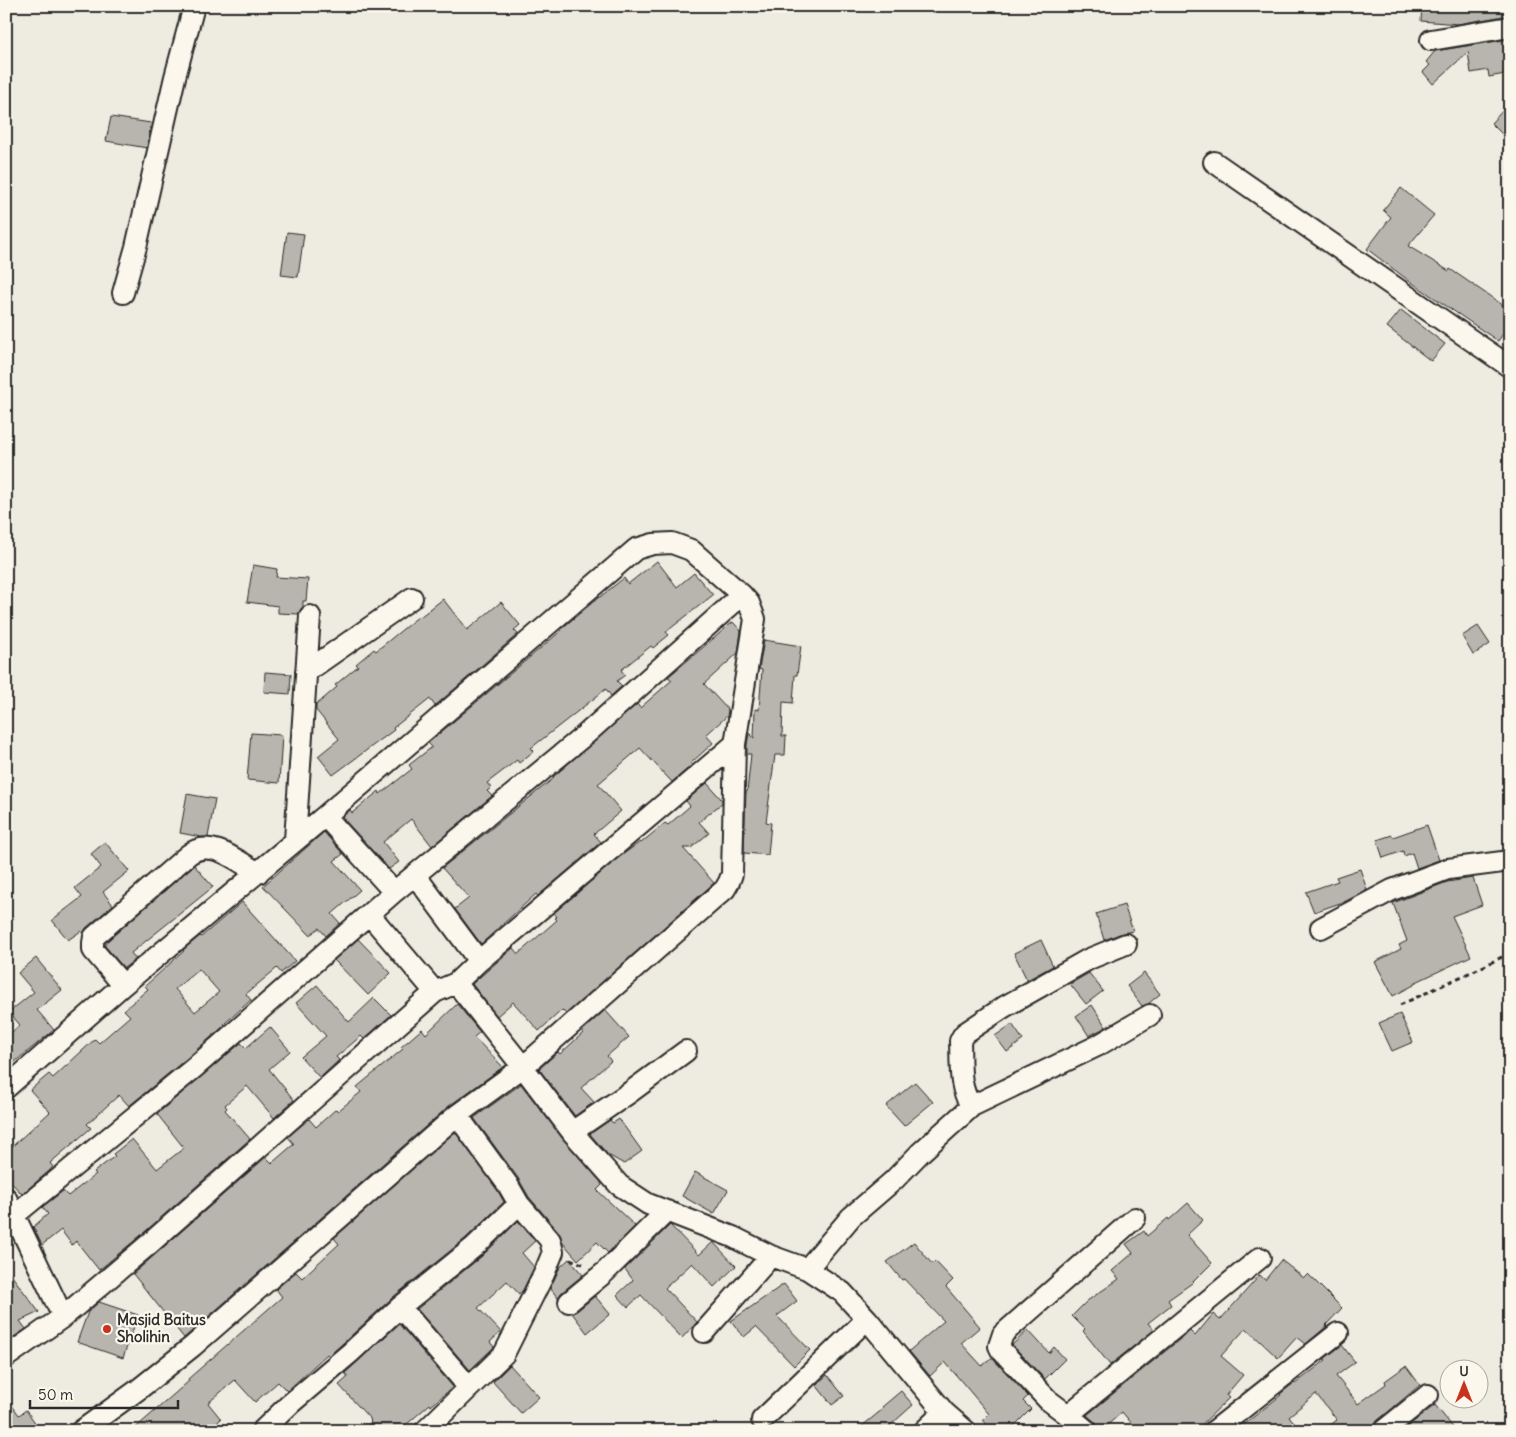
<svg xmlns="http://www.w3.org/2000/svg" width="1516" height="1437" font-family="Delius,sans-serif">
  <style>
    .building { fill: #b8b5ae; stroke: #2b2b2b; fill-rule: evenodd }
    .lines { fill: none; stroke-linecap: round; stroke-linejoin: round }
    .minor-casing { stroke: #2b2b2b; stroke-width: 24 }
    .path { stroke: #2b2b2b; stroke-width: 3; stroke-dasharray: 5 4; stroke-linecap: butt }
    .minor { stroke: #fbf7ec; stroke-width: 20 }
    .poi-dot { fill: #c8321e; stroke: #fbf7ec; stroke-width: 2 }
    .labels { text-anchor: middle; stroke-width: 4.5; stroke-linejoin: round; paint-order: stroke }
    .poi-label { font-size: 15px; font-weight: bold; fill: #2b2b2b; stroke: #fbf7ec; text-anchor: start }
  </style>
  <rect width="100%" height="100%" fill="#eeebe0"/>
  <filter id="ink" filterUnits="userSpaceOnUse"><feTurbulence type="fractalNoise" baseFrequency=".02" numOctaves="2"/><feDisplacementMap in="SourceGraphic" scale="10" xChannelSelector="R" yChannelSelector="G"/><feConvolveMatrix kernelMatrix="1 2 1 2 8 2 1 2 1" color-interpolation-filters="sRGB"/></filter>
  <g filter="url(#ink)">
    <path class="building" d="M1422 6H1510V15L1458 24 1421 21Z
      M1510 39V73L1489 77 1488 70 1471 73 1468 52 1433 84 1423 72 1430 65 1426 62 1435 51Z
      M1510 103V125L1502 134 1491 123Z
      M111 117 151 123 147 148 106 141Z
      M1401 188 1434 215 1408 246 1449 271 1450 269 1510 310V324L1498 341 1408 280 1367 249 1391 217 1383 210Z
      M287 232 304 234 298 277 281 275Z
      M1401 310 1445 344 1431 361 1387 327Z
      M657 561 677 587 694 573 713 595 666 632 669 635 653 648 651 646 621 670 625 675 617 681 622 686 611 696 606 689 531 748 534 751 519 763 517 760 487 783 491 788 487 791 492 796 432 846 411 819 383 842 399 862 389 869 342 817 350 810 352 813 379 791 380 794 412 769 409 765 432 747 428 743 562 630 561 629 599 597H600L624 578 628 584Z
      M253 565 277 569 276 577 308 579 306 601H303V607L298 614 278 613V606L247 602Z
      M443 599 467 630 501 602 520 625 514 630 518 634 435 706 430 699 393 728 394 730 333 775 318 756 339 739 316 710V705L337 687 335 685 358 666 356 664 374 649 376 651 419 616 420 617Z
      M733 622 741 631 738 653 704 684 728 710 727 716 706 735 713 743 691 763 692 765 672 782 640 748 598 784 621 811 594 834 601 842 538 896 536 894 481 944 455 909 469 898 442 868 554 778 553 777 637 704 640 708 672 680 668 677Z
      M1478 626 1490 644 1473 655 1462 636Z
      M764 640 801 646 797 675H795L793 703 783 702 782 736H786L785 755H775L766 822 771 823 768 855 744 853 746 792H747L751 754H747V745L749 733 754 738 755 709 759 710 762 670 759 669Z
      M265 672 291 674 290 694 264 692Z
      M251 733 282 735 279 783 247 780Z
      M707 783 722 800V803L699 822 709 833 691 848H683L714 883 566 1014 562 1010 539 1031 513 1002 497 1016 472 984 513 948 518 954 557 920 555 918 557 917 554 913 618 858 640 842 641 843 665 823 668 825 690 806 686 801Z
      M187 794 215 799 208 837H201L180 833Z
      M1427 825 1439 860 1417 868 1412 853 1404 856 1403 851 1383 858 1377 840 1392 835 1393 837Z
      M324 832 343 854 334 861 360 890 332 914 340 923 326 936 319 928 310 935 263 886Z
      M105 842 129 871 103 892 113 905 86 928 83 934 81 931 68 940 52 920 82 897 75 888 101 867 91 854Z
      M194 865 213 887 131 953 136 959 124 968 105 946V943Z
      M1360 869 1367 890 1346 901 1314 912 1306 892 1338 881 1336 877Z
      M1473 878 1482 905 1452 916 1471 956 1414 983V985L1393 996 1375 962 1401 949 1399 945 1407 941 1393 903 1447 882Z
      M242 902 295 961 281 973 277 968 246 994 251 1000 224 1024 225 1025 186 1059 129 1106 119 1095 87 1124 91 1128 50 1163 53 1167 48 1172 22 1194 6 1177V1152L50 1112 30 1090 49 1074 53 1078 95 1039 99 1043 130 1016 124 1010 148 989 145 986 184 951 183 950 200 936 201 937ZM199 969 219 992 195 1012 175 989Z
      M1124 905 1133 931 1122 933 1104 940 1096 914Z
      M358 939 391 973 368 995 334 960Z
      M1041 940 1053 966 1027 980 1014 953Z
      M36 958 62 990 37 1010 54 1030 6 1069V1037L20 1025 9 1012 34 992 18 973Z
      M1089 973 1103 991 1086 1004 1070 984Z
      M1144 973 1160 994 1148 1004 1142 1006 1127 986Z
      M317 985 349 1022 374 998 391 1015 364 1039 361 1036 336 1057 339 1060 320 1078 301 1057 326 1036 296 1003Z
      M457 1004 480 1032 474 1037 503 1067 449 1106 184 1338 133 1274 266 1157 272 1163 294 1144 288 1137 309 1119 316 1127 336 1109 338 1111 361 1092 357 1087 403 1049 401 1047 422 1029 426 1034Z
      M1092 1005 1106 1027 1089 1036 1076 1016Z
      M605 1010 629 1037 607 1056 611 1061 581 1088 594 1102 575 1116 539 1069 558 1052 560 1054 583 1033 582 1031Z
      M1400 1014 1413 1042 1392 1051 1379 1023Z
      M1012 1024 1023 1040 1007 1052 995 1036Z
      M270 1027 290 1051 269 1069 294 1100 274 1118 247 1086 225 1105 227 1108 225 1110 250 1139 140 1236 99 1270 76 1241 72 1245 61 1230 42 1245 33 1227 48 1214 42 1207 63 1191 68 1196 96 1174 94 1172 115 1156 113 1154 132 1139 157 1169 184 1148 157 1114 241 1043 246 1048Z
      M915 1082 933 1102 904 1126 886 1106Z
      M521 1084 563 1139 600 1181 602 1185 597 1190 635 1226 608 1253 597 1242 578 1260 563 1243 559 1232 529 1197 518 1178 474 1118Z
      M619 1119 642 1151 624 1164 608 1155 590 1134 610 1120 613 1123Z
      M455 1132 498 1191 504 1202 466 1238 392 1298 342 1344 329 1356 327 1354 287 1391 278 1382 255 1402 235 1380 208 1403 221 1419 208 1431H132L189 1381 188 1379 282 1297 276 1289 296 1272 302 1278 339 1244 334 1238Z
      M695 1172 728 1190 714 1214 682 1196Z
      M1188 1203 1203 1220 1187 1235 1212 1263 1192 1283 1168 1300 1171 1305 1148 1323 1154 1330 1110 1365 1083 1331 1085 1329 1072 1316 1087 1301 1119 1279 1112 1271 1133 1253 1126 1244 1144 1231 1147 1236 1168 1218 1169 1220Z
      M518 1221 535 1241 522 1253 534 1267 523 1290 519 1294 507 1281 478 1308 501 1332 490 1342 494 1347 470 1370 417 1309 482 1256Z
      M670 1225 699 1255 713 1242 736 1266 714 1287 692 1263 665 1288 697 1322 682 1338 641 1295 628 1307 617 1295 633 1280 625 1269Z
      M914 1242 932 1264 935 1261 953 1280 946 1287 980 1327 961 1343 982 1366 992 1358 1028 1396 1023 1401 1031 1409 1009 1431H993L983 1420 989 1414 945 1362 930 1376 909 1351 944 1321 904 1279 902 1280 887 1262Z
      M569 1259 583 1275 561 1293 558 1298 550 1288 560 1267Z
      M1281 1260 1304 1278 1308 1274 1342 1308 1326 1325 1327 1326 1306 1344 1297 1337 1278 1358 1246 1328 1221 1356 1243 1375 1226 1395 1229 1398 1195 1431H1138L1122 1412 1101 1431H1099L1095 1422 1087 1415 1190 1331 1195 1336 1213 1314 1220 1320 1260 1275 1265 1280Z
      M6 1268 39 1312 20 1321 26 1329 6 1342Z
      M784 1284 797 1301 777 1316 810 1350 794 1366 756 1327 744 1337 731 1321Z
      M595 1296 610 1314 587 1333 572 1313 577 1311Z
      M99 1302 138 1315 123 1358 77 1342 88 1312Z
      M399 1324 453 1387 431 1406 430 1404 399 1431H361L371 1422 370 1421 371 1420 339 1385 348 1377 345 1373Z
      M1028 1330 1049 1353 1054 1347 1065 1359 1045 1379 1012 1345Z
      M1342 1345 1355 1362 1336 1376 1358 1404 1386 1384 1385 1381 1406 1366 1420 1385 1376 1422 1372 1426 1371 1431H1322L1337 1420 1316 1394 1289 1416 1301 1431H1236L1281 1395 1280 1394 1294 1383 1295 1384 1326 1360 1324 1359Z
      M510 1365 539 1397 521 1413 493 1382Z
      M827 1375 844 1396 832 1405 816 1385Z
      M901 1391 913 1405 884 1431H856L883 1409 882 1407Z
      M6 1397 19 1415 26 1410 41 1431H6Z
      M1435 1405 1456 1431H1402Z"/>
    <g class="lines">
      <defs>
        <path id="minor" d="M1431 40 1510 27
          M1214 162 1510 367
          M123 293 136 247 175 77 194 6
          M306 672 412 598
          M325 816 394 892
          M295 840 310 616
          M415 875 479 961
          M369 914 435 992
          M1321 928 1392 890 1448 869 1510 861
          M456 983 523 1067 572 1132 619 1185 648 1204 733 1237 771 1256 807 1269 842 1292 867 1319 944 1412 966 1431
          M123 985 93 950V943L94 937 188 855C210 837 238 861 258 873
          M6 1088 123 985 325 816 636 549 653 544 672 543 691 550 742 595 749 603 755 619 735 744 732 874 729 882 725 889 523 1067 457 1115 193 1346 139 1389 81 1431
          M972 1106 1097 1046 1150 1015
          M572 1132 629 1093 686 1051
          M6 1198 63 1317
          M6 1222 194 1068 394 892 585 735 742 595
          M807 1269 851 1217 894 1180 920 1153 972 1106C958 1089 961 1063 960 1041L962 1037 965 1033 1004 1007 1089 959 1126 944
          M569 1302 604 1273 667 1211
          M400 1307 461 1378 468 1389 504 1354 544 1274 553 1252 550 1240 519 1204
          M704 1332 771 1256
          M6 1357 63 1317 148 1245 435 992 456 983 479 961 735 744
          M1068 1415 1048 1400 1001 1350 999 1346 1003 1334 1135 1218
          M762 1420 867 1319
          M262 1431 290 1404 350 1353 400 1307 474 1247 519 1204 508 1185 457 1115
          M425 1431 468 1389
          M924 1431 944 1412
          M1087 1431 1068 1415 1260 1258
          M1214 1431 1338 1333
          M1383 1431 1428 1395"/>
      </defs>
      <use href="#minor" class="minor-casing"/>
      <path class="path" d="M1400 1005 1484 966 1510 953
        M570 1259 585 1265"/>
      <use href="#minor" class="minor"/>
    </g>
  </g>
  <circle class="poi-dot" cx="107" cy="1329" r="5"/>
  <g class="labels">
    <g class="poi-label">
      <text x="117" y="1325">Masjid Baitus<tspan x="117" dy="17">Sholihin</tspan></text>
    </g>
  </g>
  <rect width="1516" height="1437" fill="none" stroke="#fbf7ec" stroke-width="25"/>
  <rect x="12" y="12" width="1491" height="1412" fill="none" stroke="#2b2b2b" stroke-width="2" filter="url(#ink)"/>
  <g transform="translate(1464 1384)"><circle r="24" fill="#fbf7ec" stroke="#a8a59f"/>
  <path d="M0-4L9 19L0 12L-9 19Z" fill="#c8321e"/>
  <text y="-8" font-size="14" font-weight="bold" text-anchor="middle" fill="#2b2b2b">U</text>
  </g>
  <path d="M30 1400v8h148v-8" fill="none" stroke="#2b2b2b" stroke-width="2.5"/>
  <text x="38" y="1400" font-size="15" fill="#2b2b2b" stroke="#fbf7ec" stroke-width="4" paint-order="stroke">50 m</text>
</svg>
